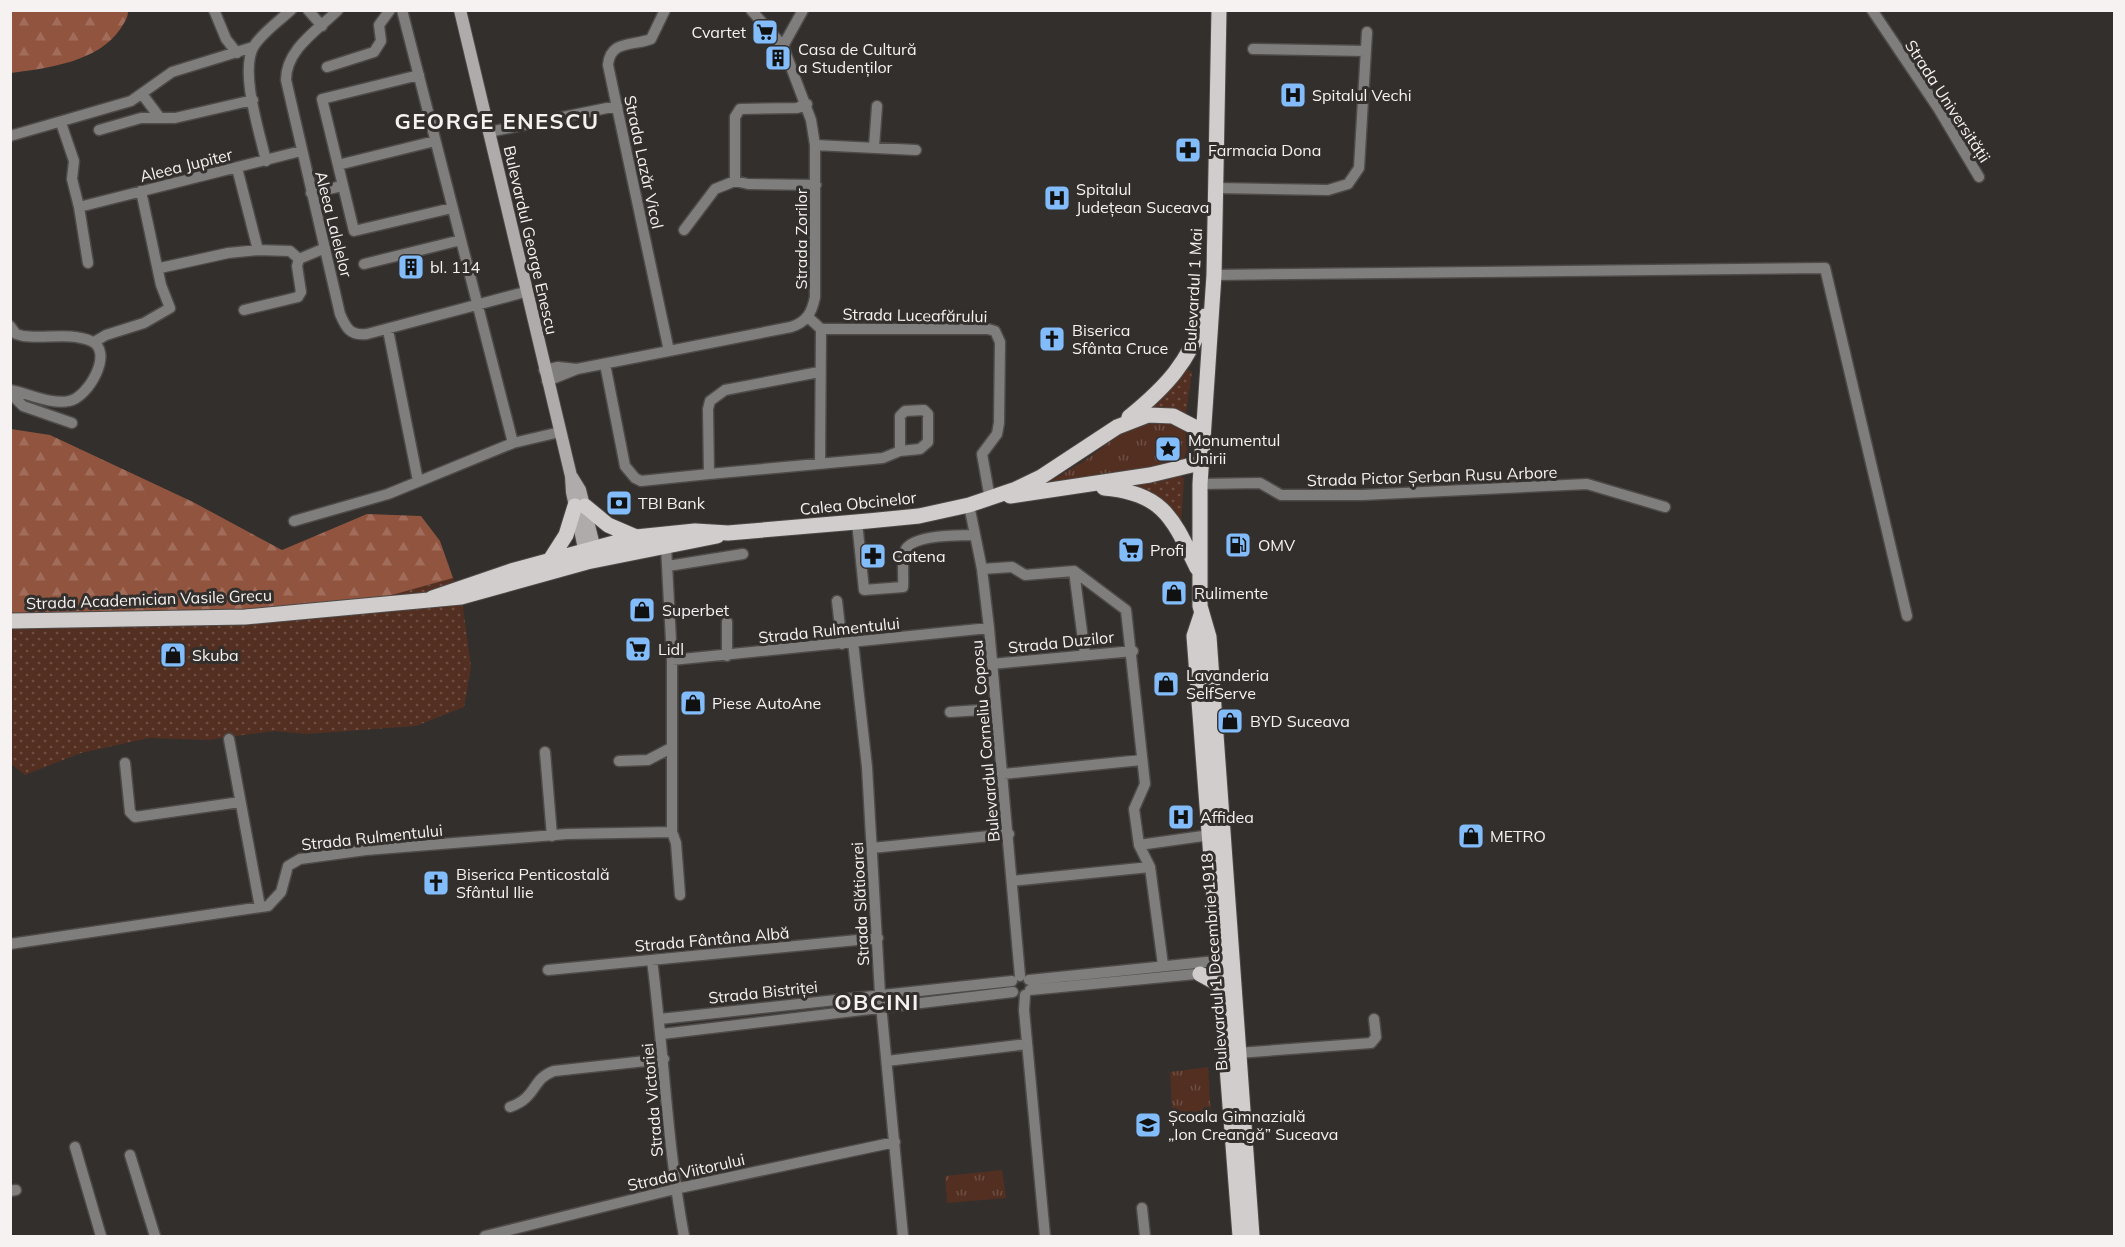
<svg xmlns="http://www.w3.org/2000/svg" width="2125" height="1247" font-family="Mulish,sans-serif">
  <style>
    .grass { fill: url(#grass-dots) }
    .forest { fill: url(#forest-firs) }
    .park { fill: url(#park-tufts) }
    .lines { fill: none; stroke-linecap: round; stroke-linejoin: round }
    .minor-casing { stroke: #4d4a48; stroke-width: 13 }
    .secondary-casing { stroke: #4d4a48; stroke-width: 14 }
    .primary-casing { stroke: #4d4a48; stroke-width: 17 }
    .minor { stroke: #807e7d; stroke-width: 10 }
    .secondary { stroke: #aeabaa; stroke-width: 12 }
    .primary { stroke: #d1cdcc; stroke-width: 15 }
    .labels { text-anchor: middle; stroke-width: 6; stroke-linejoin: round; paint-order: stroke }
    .poi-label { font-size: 16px; fill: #f5f2f1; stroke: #322f2d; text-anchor: start }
    .street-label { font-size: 16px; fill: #f5f2f1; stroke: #322f2d }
    .district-label { font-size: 22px; font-weight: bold; letter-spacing: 1.5px; fill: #f5f2f1; stroke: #322f2d }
  </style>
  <defs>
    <pattern id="grass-dots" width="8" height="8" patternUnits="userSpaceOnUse" patternTransform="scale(1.5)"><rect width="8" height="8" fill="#532f22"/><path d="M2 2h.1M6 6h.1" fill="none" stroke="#6c4e43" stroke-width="1.8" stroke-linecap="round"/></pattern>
    <pattern id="forest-firs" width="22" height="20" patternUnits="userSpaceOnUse" patternTransform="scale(1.5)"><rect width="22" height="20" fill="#91543e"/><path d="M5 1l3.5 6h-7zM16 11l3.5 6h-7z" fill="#a16d5a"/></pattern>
    <pattern id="park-tufts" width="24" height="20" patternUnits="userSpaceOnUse" patternTransform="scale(1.5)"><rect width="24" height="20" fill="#532f22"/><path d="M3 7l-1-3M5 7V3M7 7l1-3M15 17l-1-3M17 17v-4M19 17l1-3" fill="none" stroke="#6c4e43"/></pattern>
  </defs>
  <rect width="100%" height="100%" fill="#322f2d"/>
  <path class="grass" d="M1186 368 1192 372 1186 414 1150 407Z
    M1180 474 1184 479 1181 525 1111 485Z
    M453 578 462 600 471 667 464 707 416 726 307 734 273 731 208 740 149 738 81 753 25 775 11 764 10 615 363 603Z"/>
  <path class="forest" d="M10 11H128C128 18 125 21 121 28 99 62 48 68 11 73Z
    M11 429 50 435 193 502 282 550 367 514 421 516 440 541 453 578 363 603 203 614 11 615Z"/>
  <path class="park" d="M1164 417 1185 430 1187 450 1182 463 1036 489C1052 480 1068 471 1084 461 1109 444 1133 419 1164 417Z
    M1208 1067 1211 1116 1183 1119 1172 1109 1170 1072Z
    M1002 1170 1006 1198 947 1203 945 1176Z"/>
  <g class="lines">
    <defs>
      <path id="minor" d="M214 10 226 39 237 53
        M308 10 322 26
        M338 10C318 30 286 49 286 80L340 314C346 328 350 336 367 334L525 292
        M402 10 513 443 560 432
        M665 10 651 39C633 46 610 40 608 65L669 351
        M1872 10 1938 108 1979 177
        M783 46 803 10
        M1253 49 1366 51
        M327 67 374 52 381 41 379 25 390 10
        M419 75 322 99 354 231 452 208
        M142 94 160 118
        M61 123 74 161 72 179 79 207
        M99 130 141 118H175L253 100
        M489 132 617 106
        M10 136 131 101 172 72 253 47
        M815 145 916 150
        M874 147 877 106
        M266 161C260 133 239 71 254 46 262 33 279 21 291 10
        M338 165 435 141
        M237 168 258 250
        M735 181V117L740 109 797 108 807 104
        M1216 188 1328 190 1348 184 1359 168 1367 32
        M311 193 342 186
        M684 230 715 189 735 181 748 184 816 185
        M88 263 79 207 301 151
        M364 264 461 240
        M160 268 228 253 258 250 290 251 299 259
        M1214 275 1825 268 1907 616
        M244 310 298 297 301 292 297 266 299 259 325 248
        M808 317 821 329H988L995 331 1000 342 999 423 997 434 982 454 990 499
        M10 326 16 334 23 336C45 339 70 332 91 341 115 351 88 398 69 401 52 405 27 393 10 390
        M388 330 418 481
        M94 342 106 335 144 323 170 308 161 285 141 191
        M605 364 625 466 635 478 641 481 709 474
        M544 370 558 367 577 369
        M819 372 725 390 710 401 708 409 709 474 883 458 900 451 920 449 928 442V414L924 410 905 411 900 416V451
        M547 381 577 369 791 327C807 322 812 312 815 297V145L811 120 783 46 751 10
        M10 393 23 406 72 423
        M820 463 821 329
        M1200 484 1260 483 1281 495H1362L1587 484 1665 507
        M969 505 982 569 989 628 1020 976
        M294 521 388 494 513 443
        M857 522 864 590 903 587C904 577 901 558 906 549 914 535 960 535 975 535
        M666 546 672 660V832L676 843 680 895
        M668 566 743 554
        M982 569 1012 567 1025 575 1074 571 1126 610 1145 784 1134 809 1139 845 1150 867 1163 965
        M1074 571 1085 655
        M837 601 842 644
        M727 622V656
        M853 642 867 767 880 994 903 1236
        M672 660 989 628
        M992 664 1133 651
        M950 712 996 709
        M229 739 260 907
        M545 752 552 836
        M619 761 648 760 671 748
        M125 763 130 812 135 817 240 802
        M1003 774 1141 760
        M1139 845 1210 835
        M872 848 1009 834
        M1012 881 1150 867
        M10 944 268 906 281 892 288 866 300 859 366 850 567 834 672 832
        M652 960C664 1052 667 1145 684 1236
        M548 970 878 938
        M1029 980 1226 960
        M1030 990 1206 973
        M1025 995 1024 1010 1045 1236
        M660 1019 1012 981
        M662 1034 1013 992
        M1238 1053 1371 1043 1376 1037 1374 1019
        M887 1061 1027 1044
        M510 1107C538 1097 531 1079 554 1071L664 1059
        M75 1147 101 1236
        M130 1155 155 1236
        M10 1191 16 1190
        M1142 1208 1145 1236
        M485 1236 675 1189 895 1142"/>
      <path id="secondary" d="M460 10 571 476 572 492 586 558
        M572 477 580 490 597 557"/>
      <path id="primary" d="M1219 10 1214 275 1200 484V606L1209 637 1252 1236
        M1129 417C1167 386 1188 363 1205 316
        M1104 488C1164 493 1173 519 1197 568
        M1010 496 1150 475 1200 463
        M585 506 608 525 636 537
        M550 560 566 535 575 506
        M432 598 511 571 636 537 695 531 728 533 868 521 919 516 969 505 1016 489 1041 477 1117 427 1148 415 1173 416 1202 431
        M1201 615 1194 636 1240 1236
        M10 621 245 617 461 597 587 562 717 536
        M1200 974 1220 985"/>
    </defs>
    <use href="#minor" class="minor-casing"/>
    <use href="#secondary" class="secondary-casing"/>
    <use href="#primary" class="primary-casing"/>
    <use href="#minor" class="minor"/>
    <use href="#secondary" class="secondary"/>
    <use href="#primary" class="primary"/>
  </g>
  <defs>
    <symbol id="supermarket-square" viewBox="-11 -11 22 22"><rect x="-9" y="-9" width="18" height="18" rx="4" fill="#82bcfa" stroke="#322f2d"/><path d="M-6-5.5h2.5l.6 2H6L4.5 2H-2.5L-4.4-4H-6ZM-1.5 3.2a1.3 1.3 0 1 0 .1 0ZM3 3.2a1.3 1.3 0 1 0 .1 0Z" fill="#111"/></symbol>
    <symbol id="building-square" viewBox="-11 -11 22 22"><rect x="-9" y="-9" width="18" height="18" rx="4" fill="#82bcfa" stroke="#322f2d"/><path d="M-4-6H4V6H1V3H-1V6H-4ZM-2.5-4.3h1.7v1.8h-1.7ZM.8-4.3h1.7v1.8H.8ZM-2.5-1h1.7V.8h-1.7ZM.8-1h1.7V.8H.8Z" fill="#111"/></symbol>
    <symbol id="hospital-square" viewBox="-11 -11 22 22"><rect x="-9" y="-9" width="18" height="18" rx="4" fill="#82bcfa" stroke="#322f2d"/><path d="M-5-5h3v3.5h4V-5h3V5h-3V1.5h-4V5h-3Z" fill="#111"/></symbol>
    <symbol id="pharmacy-square" viewBox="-11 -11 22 22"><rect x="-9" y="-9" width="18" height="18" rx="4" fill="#82bcfa" stroke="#322f2d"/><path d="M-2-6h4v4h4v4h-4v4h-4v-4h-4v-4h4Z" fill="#111"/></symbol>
    <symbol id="church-square" viewBox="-11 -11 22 22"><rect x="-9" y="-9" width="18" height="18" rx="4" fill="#82bcfa" stroke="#322f2d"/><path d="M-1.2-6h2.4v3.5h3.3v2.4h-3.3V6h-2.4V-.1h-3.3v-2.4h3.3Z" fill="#111"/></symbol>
    <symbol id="sight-square" viewBox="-11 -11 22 22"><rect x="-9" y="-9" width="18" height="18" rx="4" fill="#82bcfa" stroke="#322f2d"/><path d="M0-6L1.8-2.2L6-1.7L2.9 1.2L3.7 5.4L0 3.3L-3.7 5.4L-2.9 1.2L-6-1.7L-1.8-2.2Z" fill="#111"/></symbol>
    <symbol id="bank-square" viewBox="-11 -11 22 22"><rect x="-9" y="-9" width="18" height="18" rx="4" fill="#82bcfa" stroke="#322f2d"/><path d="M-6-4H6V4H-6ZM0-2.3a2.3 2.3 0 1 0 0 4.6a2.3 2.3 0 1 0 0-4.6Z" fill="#111"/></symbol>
    <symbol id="fuel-square" viewBox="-11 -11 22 22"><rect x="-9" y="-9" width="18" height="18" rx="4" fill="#82bcfa" stroke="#322f2d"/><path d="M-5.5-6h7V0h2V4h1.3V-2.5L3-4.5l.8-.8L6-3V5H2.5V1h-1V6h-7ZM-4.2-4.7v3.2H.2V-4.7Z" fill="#111"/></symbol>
    <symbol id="shop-square" viewBox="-11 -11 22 22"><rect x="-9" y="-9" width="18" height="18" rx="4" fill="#82bcfa" stroke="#322f2d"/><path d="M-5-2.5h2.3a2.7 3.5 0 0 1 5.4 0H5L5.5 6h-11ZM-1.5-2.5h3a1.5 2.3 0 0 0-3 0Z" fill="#111"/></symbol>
    <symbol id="school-square" viewBox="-11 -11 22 22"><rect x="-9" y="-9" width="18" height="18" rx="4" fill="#82bcfa" stroke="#322f2d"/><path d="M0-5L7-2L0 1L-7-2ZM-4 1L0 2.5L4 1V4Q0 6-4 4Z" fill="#111"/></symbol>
  </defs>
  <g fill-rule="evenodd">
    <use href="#supermarket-square" x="750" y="17" width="30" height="30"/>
    <use href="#building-square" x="763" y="43" width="30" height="30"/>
    <use href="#hospital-square" x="1278" y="80" width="30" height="30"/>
    <use href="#pharmacy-square" x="1173" y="135" width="30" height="30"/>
    <use href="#hospital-square" x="1042" y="183" width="30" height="30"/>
    <use href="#building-square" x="396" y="252" width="30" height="30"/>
    <use href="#church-square" x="1037" y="324" width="30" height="30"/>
    <use href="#sight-square" x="1153" y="434" width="30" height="30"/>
    <use href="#bank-square" x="604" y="488" width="30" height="30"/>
    <use href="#fuel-square" x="1223" y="530" width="30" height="30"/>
    <use href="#supermarket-square" x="1116" y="535" width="30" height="30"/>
    <use href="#pharmacy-square" x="858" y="541" width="30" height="30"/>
    <use href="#shop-square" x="1159" y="578" width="30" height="30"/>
    <use href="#shop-square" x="627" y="595" width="30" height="30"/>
    <use href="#supermarket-square" x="623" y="634" width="30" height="30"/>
    <use href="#shop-square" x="158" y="640" width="30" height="30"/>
    <use href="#shop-square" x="1151" y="669" width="30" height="30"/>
    <use href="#shop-square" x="678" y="688" width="30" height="30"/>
    <use href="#shop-square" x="1215" y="706" width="30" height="30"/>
    <use href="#hospital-square" x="1166" y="802" width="30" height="30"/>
    <use href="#shop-square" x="1456" y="821" width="30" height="30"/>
    <use href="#church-square" x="421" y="868" width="30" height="30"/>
    <use href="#school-square" x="1133" y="1110" width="30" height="30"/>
  </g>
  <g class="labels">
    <g class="poi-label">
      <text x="746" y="38" text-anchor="end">Cvartet</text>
      <text x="798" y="55">Casa de Cultură<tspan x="798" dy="18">a Studenților</tspan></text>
      <text x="1312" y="101">Spitalul Vechi</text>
      <text x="1208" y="156">Farmacia Dona</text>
      <text x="1076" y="195">Spitalul<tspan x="1076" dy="18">Județean Suceava</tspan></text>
      <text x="430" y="273">bl. 114</text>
      <text x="1072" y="336">Biserica<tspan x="1072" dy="18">Sfânta Cruce</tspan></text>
      <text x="1188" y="446">Monumentul<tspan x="1188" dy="18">Unirii</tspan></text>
      <text x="638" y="509">TBI Bank</text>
      <text x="1258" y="551">OMV</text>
      <text x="1150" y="556">Profi</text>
      <text x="892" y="562">Catena</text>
      <text x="1194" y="599">Rulimente</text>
      <text x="662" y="616">Superbet</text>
      <text x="658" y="655">Lidl</text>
      <text x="192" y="661">Skuba</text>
      <text x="1186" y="681">Lavanderia<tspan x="1186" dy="18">SelfServe</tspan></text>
      <text x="712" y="709">Piese AutoAne</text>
      <text x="1250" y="727">BYD Suceava</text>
      <text x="1200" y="823">Affidea</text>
      <text x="1490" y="842">METRO</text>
      <text x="456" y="880">Biserica Penticostală<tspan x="456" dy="18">Sfântul Ilie</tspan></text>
      <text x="1168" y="1122">Școala Gimnazială<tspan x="1168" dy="18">„Ion Creangă” Suceava</tspan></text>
    </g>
    <g class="street-label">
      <text transform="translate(1948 101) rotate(57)" y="6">Strada Universității</text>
      <text transform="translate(644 162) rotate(78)" y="6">Strada Lazăr Vicol</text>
      <text transform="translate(186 165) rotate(-14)" y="6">Aleea Jupiter</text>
      <text transform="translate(334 224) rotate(76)" y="6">Aleea Lalelelor</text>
      <text transform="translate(801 239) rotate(-90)" y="6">Strada Zorilor</text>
      <text transform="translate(531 240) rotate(77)" y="6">Bulevardul George Enescu</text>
      <text transform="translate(1193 290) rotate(-87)" y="6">Bulevardul 1 Mai</text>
      <text transform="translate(915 315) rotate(1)" y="6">Strada Luceafărului</text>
      <text transform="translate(1432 476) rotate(-2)" y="6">Strada Pictor Șerban Rusu Arbore</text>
      <text transform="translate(858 503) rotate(-6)" y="6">Calea Obcinelor</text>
      <text transform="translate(149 599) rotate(-2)" y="6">Strada Academician Vasile Grecu</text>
      <text transform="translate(829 630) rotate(-6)" y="6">Strada Rulmentului</text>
      <text transform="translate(1061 642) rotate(-6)" y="6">Strada Duzilor</text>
      <text transform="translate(985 741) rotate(-95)" y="6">Bulevardul Corneliu Coposu</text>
      <text transform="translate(372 837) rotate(-6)" y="6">Strada Rulmentului</text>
      <text transform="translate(860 904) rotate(-93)" y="6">Strada Slătioarei</text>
      <text transform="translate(712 939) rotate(-5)" y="6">Strada Fântâna Albă</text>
      <text transform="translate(1214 962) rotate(-94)" y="6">Bulevardul 1 Decembrie 1918</text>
      <text transform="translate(763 992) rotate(-6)" y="6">Strada Bistriței</text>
      <text transform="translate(652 1100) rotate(-95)" y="6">Strada Victoriei</text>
      <text transform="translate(686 1172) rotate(-13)" y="6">Strada Viitorului</text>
    </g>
    <g class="district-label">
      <text x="497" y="129">GEORGE ENESCU</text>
      <text x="877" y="1010">OBCINI</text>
    </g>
  </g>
  <rect width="2125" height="1247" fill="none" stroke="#f5f2f1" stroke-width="24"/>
</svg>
